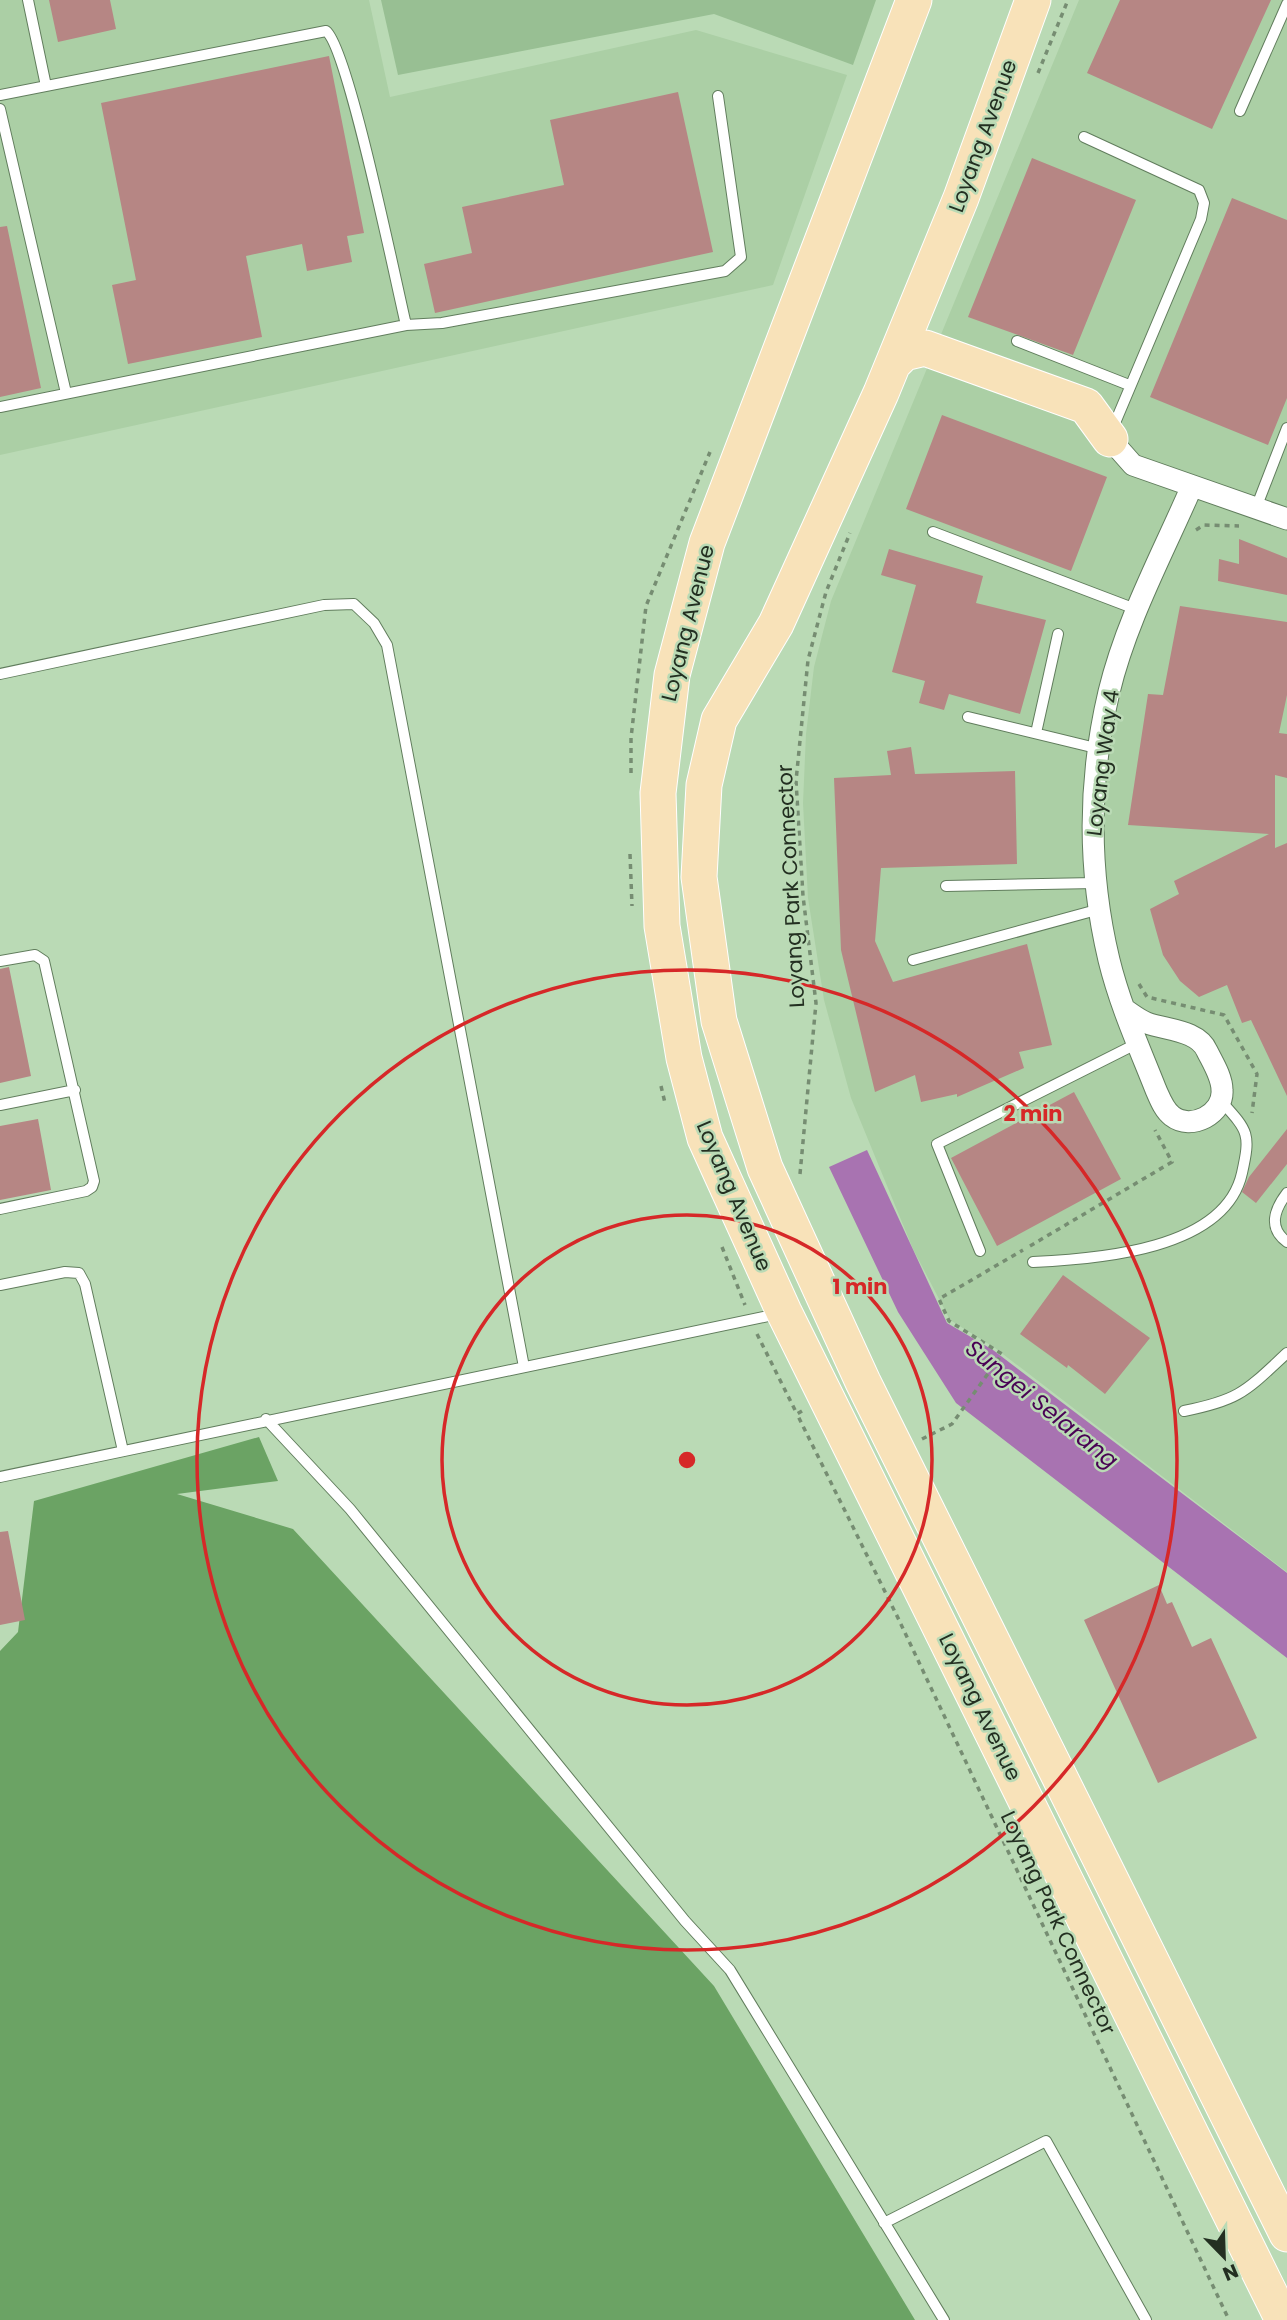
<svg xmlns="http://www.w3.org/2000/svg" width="1287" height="2320" font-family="Poppins,sans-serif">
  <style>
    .built { fill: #abcfa5 }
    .green { fill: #98bf93 }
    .forest { fill: #6ba364 }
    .water { fill: #a873b1 }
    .building { fill: #b68684 }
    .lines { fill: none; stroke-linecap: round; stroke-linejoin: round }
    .lane-casing { stroke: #617d5d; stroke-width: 12 }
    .street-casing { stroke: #617d5d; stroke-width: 23 }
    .primary-casing { stroke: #fff; stroke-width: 37 }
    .path { stroke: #768d72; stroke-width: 3.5; stroke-dasharray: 5 5; stroke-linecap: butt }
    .lane { stroke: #fff; stroke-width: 10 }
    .street { stroke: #fff; stroke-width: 21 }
    .primary { stroke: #f8e2b9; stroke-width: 35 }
    .ring { fill: none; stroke: #d62828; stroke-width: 3.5 }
    .labels { text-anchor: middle; stroke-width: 5; stroke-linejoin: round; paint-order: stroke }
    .street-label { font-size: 21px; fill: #232f21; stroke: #badab5 }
    .water-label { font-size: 23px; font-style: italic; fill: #490254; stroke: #badab5 }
    .centre { fill: #d62828; stroke: #badab5; stroke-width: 3.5 }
    .ring-label { font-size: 21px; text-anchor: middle; font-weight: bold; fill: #d62828; stroke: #badab5; stroke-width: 5; stroke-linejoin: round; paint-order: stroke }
  </style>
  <rect width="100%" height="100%" fill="#badab5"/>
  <path class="built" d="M0 0H369L390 97 696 30 847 75 773 285 0 455Z
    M1079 0H1287V1572L995 1348 950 1320 913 1249 851 1098 824 1000 808 898 803 803 806 734 814 667 831 601Z"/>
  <path class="green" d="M381 0H876L853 65 714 14 398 75Z"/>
  <path class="forest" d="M259 1437 278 1481 177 1494 293 1529 714 1986 915 2320H0V1651L18 1632 34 1501Z"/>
  <path class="water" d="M867 1150 947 1323 993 1350 1287 1573V1658L956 1403 898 1312 829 1167Z"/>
  <path class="building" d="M49 0H110L116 29 58 42Z
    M1120 0H1271L1212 129 1087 73Z
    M329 56 364 233 347 236 352 262 307 271 302 244 246 256 262 337 128 364 112 285 136 280 101 103Z
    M678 92 713 252 435 313 424 264 472 253 462 207 564 185 550 120Z
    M1032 158 1136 200 1073 355 968 317Z
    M1232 198 1287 220V398L1268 445 1150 397Z
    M7 226 41 388 0 397V227Z
    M942 415 1107 477 1071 571 906 509Z
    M1239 539 1287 558V595L1218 581 1219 559 1239 564Z
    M889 549 983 576 976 603 1046 620 1020 714 949 694 944 710 919 703 925 681 892 672 916 585 881 575Z
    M1180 606 1287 622V695L1279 733 1287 734V778L1275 775V848L1287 843V1096L1251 1020 1242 1023 1227 985 1199 997 1180 981 1163 955 1150 909 1179 894 1174 881 1269 834 1128 825 1148 694 1163 695Z
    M911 747 915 774 1015 771 1017 864 881 868 875 941 893 982 1027 944 1052 1045 1019 1052 1024 1068 957 1097V1094L921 1102 915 1075 875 1092 841 950 834 778 891 775 887 751Z
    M9 967 31 1076 0 1083V969Z
    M1074 1092 1121 1179 997 1246 951 1158Z
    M38 1119 51 1190 0 1200V1126Z
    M1287 1129V1164L1256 1203 1242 1192 1249 1177Z
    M1063 1275 1150 1338 1105 1394 1068 1365 1067 1368 1020 1334Z
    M8 1531 25 1620 0 1625V1532Z
    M1159 1585 1167 1604 1172 1602 1192 1647 1211 1638 1257 1738 1158 1783 1084 1620Z"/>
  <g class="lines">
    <defs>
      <path id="lane" d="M28 0 46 86
        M0 95 326 31C348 47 396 283 406 325
        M0 109 66 393
        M1240 111 1287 4
        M1084 137 1199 190 1204 203 1201 219 1112 430
        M1017 341 1129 385
        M0 407 406 325 442 323 725 271 741 257 718 96
        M1256 508 1287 428
        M933 532 1138 610
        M0 674 324 605 354 604 374 623 387 645 524 1367
        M968 717 1100 749
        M1036 733 1058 634
        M946 886 1095 883
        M913 960 1100 909
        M0 961 35 955 44 961 94 1181 92 1187 86 1191 0 1209
        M0 1105 75 1090
        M1287 1193C1274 1210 1268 1228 1287 1242
        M980 1251 937 1144 1138 1043
        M1033 1262C1098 1259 1225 1250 1242 1173 1251 1133 1248 1131 1221 1101
        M0 1285 65 1272 79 1273 85 1284 123 1451
        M1184 1411C1240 1400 1246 1391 1287 1353
        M266 1419 350 1509 685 1921 730 1970 944 2320
        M0 1477 778 1314
        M884 2223 1046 2141 1146 2320"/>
      <path id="street" d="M1110 439 1133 465 1287 519
        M1124 1009C1132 1014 1139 1020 1147 1023 1166 1030 1198 1030 1207 1051 1213 1063 1222 1077 1222 1090 1224 1114 1191 1131 1172 1116 1164 1110 1160 1099 1156 1090 1139 1047 1120 1005 1109 960 1088 872 1088 781 1109 692 1126 621 1163 553 1192 486"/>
      <path id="primary" d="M914 0 707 543 672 675 658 793 662 926 684 1058 705 1138 784 1312 1283 2320
        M1033 0 961 198 881 393 776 624 719 720 704 785 699 877 719 1021 765 1168 863 1382 1287 2234
        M893 364 904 353 925 348 1086 406 1110 439"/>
    </defs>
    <use href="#lane" class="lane-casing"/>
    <use href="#street" class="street-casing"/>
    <use href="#primary" class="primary-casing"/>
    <path class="path" d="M1038 73 1068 0
      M1196 530 1204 525 1239 526
      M631 773V738L646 606 710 452
      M630 854 632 906
      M1139 984 1147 997 1224 1015 1257 1074 1252 1113
      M661 1086 665 1103
      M800 1174 816 1003 803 896 796 781 808 660 826 592 850 533
      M1030 1246 1172 1162 1155 1130
      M722 1247 745 1305
      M757 1334 797 1414
      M802 1411 797 1414 899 1620 1229 2320
      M922 1439 952 1424 1002 1354 949 1321 939 1299 1023 1250"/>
    <use href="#lane" class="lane"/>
    <use href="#street" class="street"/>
    <use href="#primary" class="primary"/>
  </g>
  <g class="ring">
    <circle cx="687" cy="1460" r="245"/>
    <circle cx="687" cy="1460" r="490"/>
  </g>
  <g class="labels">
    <g class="street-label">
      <text transform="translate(983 136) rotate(-70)" y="7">Loyang Avenue</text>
      <text transform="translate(688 623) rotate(-76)" y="7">Loyang Avenue</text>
      <text transform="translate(1103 763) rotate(-83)" y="7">Loyang Way 4</text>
      <text transform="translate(791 886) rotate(-93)" y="7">Loyang Park Connector</text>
      <text transform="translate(734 1196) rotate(67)" y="7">Loyang Avenue</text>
      <text transform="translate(980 1707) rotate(64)" y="7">Loyang Avenue</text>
      <text transform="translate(1058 1923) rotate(65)" y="7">Loyang Park Connector</text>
    </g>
    <g class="water-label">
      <text transform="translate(1042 1404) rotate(39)" y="8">Sungei Selarang</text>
    </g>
  </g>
  <circle cx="687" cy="1460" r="10" class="centre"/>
  <g class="ring-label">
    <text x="1033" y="1121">2 min</text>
    <text x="860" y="1294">1 min</text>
  </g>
  <g transform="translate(1224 2257) rotate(157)" stroke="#badab5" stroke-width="5" paint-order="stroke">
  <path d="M0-5L12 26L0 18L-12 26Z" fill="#232f21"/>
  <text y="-10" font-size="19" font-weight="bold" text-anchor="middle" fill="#232f21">N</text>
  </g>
</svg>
